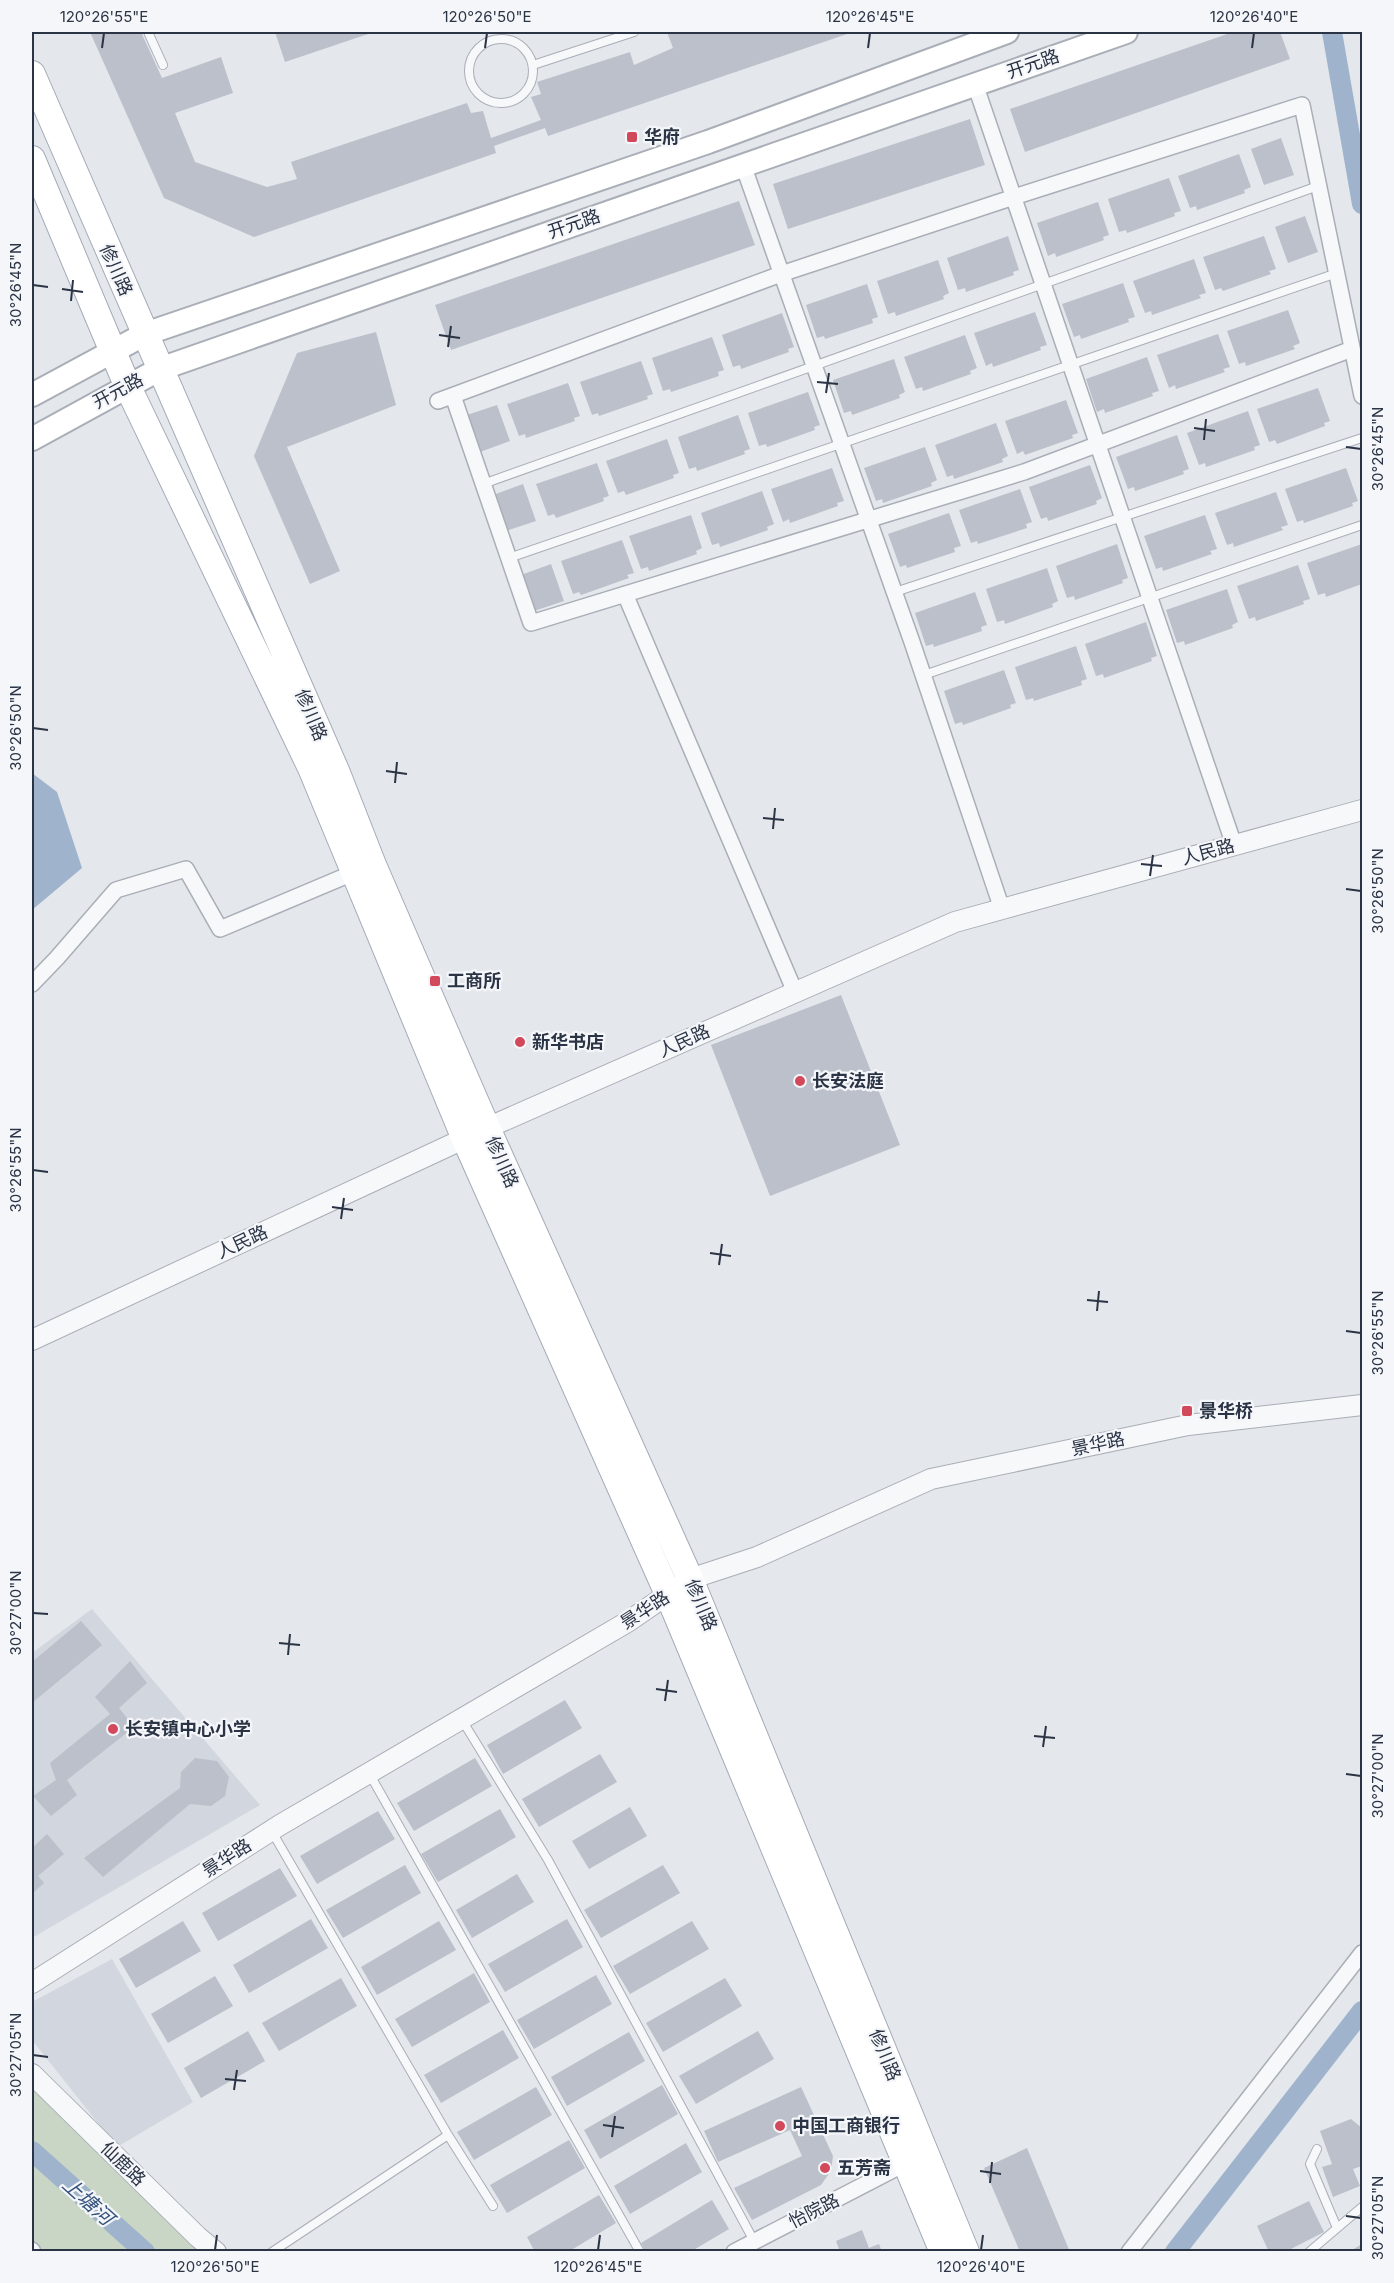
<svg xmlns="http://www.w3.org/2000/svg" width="1394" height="2283" font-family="Inter,'Noto Sans SC',sans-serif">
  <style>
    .built { fill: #d2d6de }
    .green { fill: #c9d6c5 }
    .water { fill: #9fb4cc }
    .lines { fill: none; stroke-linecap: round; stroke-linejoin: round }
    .canal { stroke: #9fb4cc; stroke-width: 20 }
    .building { fill: #bbc0ca }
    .service-casing { stroke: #a9aeb7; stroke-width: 10 }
    .minor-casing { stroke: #a9aeb7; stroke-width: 18 }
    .tertiary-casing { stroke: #a9aeb7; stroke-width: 22 }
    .secondary-casing { stroke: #a9aeb7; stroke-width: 26 }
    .primary-casing { stroke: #a3abb8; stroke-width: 28 }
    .service { stroke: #f7f8fa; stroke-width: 8 }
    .minor { stroke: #f7f8fa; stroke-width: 15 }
    .tertiary { stroke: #f7f8fa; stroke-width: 20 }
    .secondary { stroke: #fff; stroke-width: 22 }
    .primary { stroke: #fff; stroke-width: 26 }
    .ticks { fill: none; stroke: #2b3445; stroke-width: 2 }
    .poi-dot { fill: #d1495b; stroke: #f4f6f9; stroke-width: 2 }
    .labels { text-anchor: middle; stroke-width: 4.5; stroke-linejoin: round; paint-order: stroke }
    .street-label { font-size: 18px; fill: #2b3445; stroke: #f4f6f9 }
    .poi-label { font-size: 18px; font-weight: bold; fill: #2b3445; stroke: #f4f6f9; text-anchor: start }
    .water-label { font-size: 20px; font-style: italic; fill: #34527a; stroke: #f4f6f9 }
    .neatline { fill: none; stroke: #2b3445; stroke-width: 2 }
    .ticks-label { font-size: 15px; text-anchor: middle; fill: #2b3445 }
  </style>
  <rect width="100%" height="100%" fill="#e4e7ec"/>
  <path class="built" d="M92 1609 260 1805 32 1938V1653Z
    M112 1959 193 2102 117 2147 32 2040V2002Z"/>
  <path class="green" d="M32 2087 204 2251H32Z"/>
  <path class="water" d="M32 773 57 792 82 868 32 910Z"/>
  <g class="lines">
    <path class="canal" d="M1332 32 1362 204
      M32 2151 145 2252
      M1175 2252 1362 2011"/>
  </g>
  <path class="building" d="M90 32H141L162 78 221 57 233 93 175 113 195 162 267 187 297 179 291 162 467 103 471 113 483 111 491 138 541 120 531 97 541 94 537 82 630 52 634 65 673 48 667 32H853L548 136 545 128 494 146 496 153 254 237 164 198Z
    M275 32H374L285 62Z
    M1233 32H1280L1290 59 1025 152 1010 109Z
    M970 119 985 165 788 229 773 184Z
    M1281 138 1294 175 1264 185 1251 149Z
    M1239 154 1251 187 1244 190 1245 193 1197 210 1196 206 1190 208 1178 176Z
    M1169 178 1181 211 1174 213 1175 216 1127 233 1126 230 1119 232 1108 199Z
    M739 201 755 245 451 350 435 305Z
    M1098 202 1109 235 1103 237 1104 240 1056 257 1055 253 1048 256 1037 223Z
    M1305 216 1318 252 1288 263 1275 227Z
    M1008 236 1019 270 1013 272 1014 275 966 292 965 288 958 290 947 258Z
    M1264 236 1276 269 1269 271 1271 274 1223 291 1221 288 1215 290 1203 257Z
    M1194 259 1206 293 1199 295 1201 298 1152 315 1151 311 1145 313 1133 281Z
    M938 260 949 293 943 296 944 299 896 316 895 312 888 314 877 281Z
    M1123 283 1135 317 1128 319 1129 322 1081 339 1080 335 1074 337 1062 304Z
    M867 284 878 317 872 319 873 323 825 339 824 336 817 338 806 305Z
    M1288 310 1300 343 1293 346 1295 349 1246 366 1245 362 1239 364 1227 331Z
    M1035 312 1047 345 1040 347 1041 350 993 367 992 363 986 366 974 333Z
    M782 313 794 347 788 349 789 352 741 369 740 365 733 367 722 335Z
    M376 332 396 405 287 447 340 571 310 584 254 456 297 353Z
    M1218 334 1230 367 1223 369 1225 372 1176 389 1175 385 1169 388 1157 355Z
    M965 335 977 368 970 371 971 374 923 391 922 387 916 389 904 357Z
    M712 337 724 370 718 372 719 376 671 392 670 389 663 391 652 358Z
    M1147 357 1159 391 1152 393 1153 396 1105 413 1104 409 1097 412 1086 379Z
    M894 359 905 392 899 395 900 398 852 415 851 411 844 413 833 380Z
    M641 361 653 394 647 396 648 399 599 416 598 413 592 415 580 382Z
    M568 383 580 416 574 418 575 421 526 438 525 434 519 436 507 404Z
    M1318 388 1330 421 1324 423 1325 426 1277 444 1275 440 1269 442 1257 409Z
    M808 392 820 425 814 427 815 430 767 447 766 444 759 446 748 413Z
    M1066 400 1078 433 1072 435 1073 438 1025 455 1023 451 1017 454 1005 421Z
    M497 405 510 441 480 452 467 415Z
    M1248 411 1260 445 1254 447 1255 450 1206 467 1205 463 1199 465 1187 433Z
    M738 415 750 449 744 451 745 454 697 471 696 467 689 469 678 437Z
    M996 423 1008 456 1002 459 1003 462 954 479 953 475 947 477 935 445Z
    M1177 435 1189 469 1183 471 1184 474 1135 491 1134 487 1128 489 1116 457Z
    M667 439 679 473 673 475 674 478 626 495 624 491 618 493 606 461Z
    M925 447 937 480 931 483 932 486 883 503 882 499 876 501 864 468Z
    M597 463 609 496 603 498 604 501 556 518 554 514 548 516 536 484Z
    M1090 465 1102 498 1096 501 1097 504 1048 521 1047 517 1041 519 1029 487Z
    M832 468 844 501 837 503 838 506 790 523 789 519 783 522 771 489Z
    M1346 468 1358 501 1352 503 1353 506 1304 523 1303 520 1297 522 1285 489Z
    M523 484 536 521 506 531 493 495Z
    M1020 489 1032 522 1026 524 1027 528 978 544 977 541 971 543 959 510Z
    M762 491 774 524 767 527 768 530 720 547 719 543 712 545 701 513Z
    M1276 492 1288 525 1281 527 1283 530 1234 547 1233 543 1227 545 1215 513Z
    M949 513 961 546 954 548 955 552 907 568 906 565 900 567 888 534Z
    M691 515 702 548 696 551 697 554 649 571 648 567 641 569 629 536Z
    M1205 515 1217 549 1210 551 1212 554 1163 571 1162 567 1156 569 1144 536Z
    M622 540 634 573 627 575 629 578 581 595 579 592 573 594 561 561Z
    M1117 544 1128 578 1122 580 1123 583 1075 600 1074 596 1067 598 1056 566Z
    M1362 544V584L1326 597 1325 593 1318 595 1307 563Z
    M551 564 564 601 534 611 521 575Z
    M1298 565 1310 599 1303 601 1304 604 1256 621 1255 617 1249 619 1237 586Z
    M1047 568 1058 601 1052 604 1053 607 1005 624 1004 620 997 622 986 589Z
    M1227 589 1238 622 1232 625 1233 628 1185 645 1184 641 1177 643 1166 610Z
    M975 592 987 625 981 627 982 631 934 647 933 644 926 646 915 613Z
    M1146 622 1157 656 1151 658 1152 661 1104 678 1103 674 1096 676 1085 644Z
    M1076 646 1087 679 1081 681 1082 685 1034 701 1033 698 1026 700 1015 667Z
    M1004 670 1016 703 1010 705 1011 708 963 725 962 722 955 724 944 691Z
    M841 995 900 1145 770 1196 711 1045Z
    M81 1621 102 1645 32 1703V1662Z
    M130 1661 147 1683 119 1708 134 1727 67 1780 77 1795 51 1816 33 1796 56 1780 50 1763 110 1714 95 1697Z
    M565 1700 582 1728 503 1774 487 1745Z
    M600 1754 617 1782 539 1827 522 1799Z
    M195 1758 217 1761 229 1777 225 1796 211 1806 190 1804 103 1877 84 1858 180 1788 181 1772Z
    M475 1758 492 1786 414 1831 397 1803Z
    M630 1807 647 1836 589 1869 572 1841Z
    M500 1809 516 1837 438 1882 421 1854Z
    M378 1811 395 1839 317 1884 300 1856Z
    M47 1834 64 1854 38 1876 44 1883 32 1894V1848Z
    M405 1865 421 1893 343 1938 326 1910Z
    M663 1865 680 1893 601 1938 584 1910Z
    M280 1868 297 1896 218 1941 202 1913Z
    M517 1874 534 1902 472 1938 456 1910Z
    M311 1919 328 1948 249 1993 233 1965Z
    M567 1919 583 1947 505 1992 488 1964Z
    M183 1921 201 1951 136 1988 119 1959Z
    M439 1921 456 1950 377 1995 361 1967Z
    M692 1921 709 1949 630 1994 613 1966Z
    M474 1973 490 2002 412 2047 395 2019Z
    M596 1975 612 2004 534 2049 517 2020Z
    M215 1976 233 2006 168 2043 151 2014Z
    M341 1978 357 2006 279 2051 262 2023Z
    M725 1978 742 2006 663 2052 646 2023Z
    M503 2030 519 2058 441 2103 424 2075Z
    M248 2031 265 2061 201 2098 184 2068Z
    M758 2031 774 2059 696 2104 679 2076Z
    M629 2032 645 2061 567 2106 551 2077Z
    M662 2085 678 2114 600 2159 584 2130Z
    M536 2087 552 2115 474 2160 457 2132Z
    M801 2087 833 2156 831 2171 821 2185 752 2220 734 2188 802 2156 790 2130 718 2162 704 2131Z
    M1351 2119 1362 2128V2166L1353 2169 1360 2186 1333 2197 1322 2167 1332 2164 1320 2131Z
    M569 2140 585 2168 507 2213 490 2185Z
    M686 2143 702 2172 630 2214 614 2186Z
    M1027 2148 1070 2252H1020L984 2168Z
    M599 2195 616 2223 568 2252H535L527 2237Z
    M712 2200 729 2229 690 2252H646L641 2243Z
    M1309 2201 1324 2232 1285 2252H1269L1257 2226Z
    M862 2230 869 2248 879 2244 882 2252H840L836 2241Z
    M1362 2244V2252H1349Z"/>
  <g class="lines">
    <defs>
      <path id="service" d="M148 32 163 65
        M469 71a32 32 0 1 1 64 0a32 32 0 1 1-64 0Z
        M533 65 634 32
        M483 484 1318 186
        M509 558 1337 273
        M895 592 1362 438
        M924 675 1362 525
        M462 1720 548 1860 754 2241
        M369 1773 640 2252
        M271 1830 448 2135 493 2206
        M1317 2149 1310 2164 1337 2228
        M272 2252 448 2135
        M1309 2252 1362 2207"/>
      <path id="minor" d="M975 84 1234 845
        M743 165 912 642 1002 909
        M453 396 531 623 1024 472 1352 349
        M438 401 781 274 1014 197 1302 105 1362 396
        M625 594 795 992
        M32 984 57 958 116 890 186 869 220 929 360 870
        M32 2250 33 2252
        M734 2252 912 2160
        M1129 2252 1362 1953"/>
      <path id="tertiary" d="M32 1340 487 1128 955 922 1362 810
        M32 1983 280 1825 629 1621 690 1579 757 1557 931 1479 1188 1425 1362 1405
        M32 2074 198 2237 216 2252"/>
      <path id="secondary" d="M32 395 145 334 708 142 1007 32
        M32 439 160 369 1126 32"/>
      <path id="primary" d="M32 74 337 773 373 865 487 1128 690 1579 966 2252
        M32 159 127 385 311 768 465 1139 668 1594 943 2252"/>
    </defs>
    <use href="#service" class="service-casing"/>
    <use href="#minor" class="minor-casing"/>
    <use href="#tertiary" class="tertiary-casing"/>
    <use href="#secondary" class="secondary-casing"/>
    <use href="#primary" class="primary-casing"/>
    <use href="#service" class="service"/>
    <use href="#minor" class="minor"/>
    <use href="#tertiary" class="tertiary"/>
    <use href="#secondary" class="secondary"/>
    <use href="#primary" class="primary"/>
  </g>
  <path class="ticks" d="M102 48 104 33M485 48 487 33M868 48 870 33M1252 48 1254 33M33 285 48 287M62 289 83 292M71 301 73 280M439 335 460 338M448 347 451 326M817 382 838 384M826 393 829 373M1194 428 1215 431M1204 440 1206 419M1346 447 1361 449M33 728 48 730M386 771 407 774M395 783 397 762M763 818 784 820M773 829 775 808M1141 864 1162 866M1150 876 1153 855M1346 889 1361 891M33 1170 48 1172M332 1207 353 1210M341 1219 344 1198M710 1253 731 1256M719 1265 722 1244M1087 1300 1108 1302M1097 1311 1099 1291M1346 1331 1361 1333M33 1613 48 1614M279 1643 300 1645M288 1655 290 1634M656 1689 677 1692M665 1701 668 1680M1034 1736 1055 1738M1043 1747 1046 1726M1346 1774 1361 1776M33 2055 48 2057M225 2079 246 2081M234 2090 237 2070M603 2125 624 2128M612 2137 615 2116M980 2171 1001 2174M990 2183 992 2162M1346 2216 1361 2218M215 2250 217 2235M598 2250 600 2235M981 2250 983 2235"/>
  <g class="poi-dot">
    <rect x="626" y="131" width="12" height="12" rx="3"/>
    <rect x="429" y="975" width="12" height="12" rx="3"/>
    <circle cx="520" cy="1042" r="6"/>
    <circle cx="800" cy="1081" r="6"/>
    <rect x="1181" y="1405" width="12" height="12" rx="3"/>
    <circle cx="113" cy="1729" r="6"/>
    <circle cx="780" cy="2126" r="6"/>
    <circle cx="825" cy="2168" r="6"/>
  </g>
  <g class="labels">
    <g class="street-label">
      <text transform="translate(1033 64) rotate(-19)" y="6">开元路</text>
      <text transform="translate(574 224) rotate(-19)" y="6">开元路</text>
      <text transform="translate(116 270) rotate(66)" y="6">修川路</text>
      <text transform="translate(118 391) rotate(-28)" y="6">开元路</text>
      <text transform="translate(311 715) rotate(67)" y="6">修川路</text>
      <text transform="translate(1208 852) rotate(-15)" y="6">人民路</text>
      <text transform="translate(684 1041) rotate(-24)" y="6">人民路</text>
      <text transform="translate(502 1162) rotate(66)" y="6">修川路</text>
      <text transform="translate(242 1242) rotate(-25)" y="6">人民路</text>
      <text transform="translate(1098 1444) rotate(-12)" y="6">景华路</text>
      <text transform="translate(701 1605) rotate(67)" y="6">修川路</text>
      <text transform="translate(645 1610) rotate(-33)" y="6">景华路</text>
      <text transform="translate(227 1858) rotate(-33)" y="6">景华路</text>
      <text transform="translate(885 2055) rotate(68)" y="6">修川路</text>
      <text transform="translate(123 2164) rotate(44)" y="6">仙鹿路</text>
      <text transform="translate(814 2211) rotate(-27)" y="6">怡院路</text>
    </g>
    <g class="poi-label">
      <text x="644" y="143">华府</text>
      <text x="447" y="987">工商所</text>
      <text x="532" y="1048">新华书店</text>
      <text x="812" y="1087">长安法庭</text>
      <text x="1199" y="1417">景华桥</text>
      <text x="125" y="1735">长安镇中心小学</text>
      <text x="792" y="2132">中国工商银行</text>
      <text x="837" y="2174">五芳斋</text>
    </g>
    <g class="water-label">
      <text transform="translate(88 2201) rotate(42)" y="7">上塘河</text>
    </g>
  </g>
  <rect width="1394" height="2283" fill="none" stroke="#f4f6f9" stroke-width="66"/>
  <rect x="33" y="33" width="1328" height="2217" class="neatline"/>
  <g class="ticks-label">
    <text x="104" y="22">120°26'55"E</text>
    <text x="487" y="22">120°26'50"E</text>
    <text x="870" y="22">120°26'45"E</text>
    <text x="1254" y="22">120°26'40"E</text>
    <text transform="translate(16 285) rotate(-90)" y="5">30°26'45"N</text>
    <text transform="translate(1378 449) rotate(-90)" y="5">30°26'45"N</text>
    <text transform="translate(16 728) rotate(-90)" y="5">30°26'50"N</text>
    <text transform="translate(1378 891) rotate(-90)" y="5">30°26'50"N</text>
    <text transform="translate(16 1170) rotate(-90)" y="5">30°26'55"N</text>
    <text transform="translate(1378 1333) rotate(-90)" y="5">30°26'55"N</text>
    <text transform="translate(16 1613) rotate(-90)" y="5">30°27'00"N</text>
    <text transform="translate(1378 1776) rotate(-90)" y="5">30°27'00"N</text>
    <text transform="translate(16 2055) rotate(-90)" y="5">30°27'05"N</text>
    <text transform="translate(1378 2218) rotate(-90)" y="5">30°27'05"N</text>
    <text x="215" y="2272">120°26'50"E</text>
    <text x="598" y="2272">120°26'45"E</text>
    <text x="981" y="2272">120°26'40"E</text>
  </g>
</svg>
